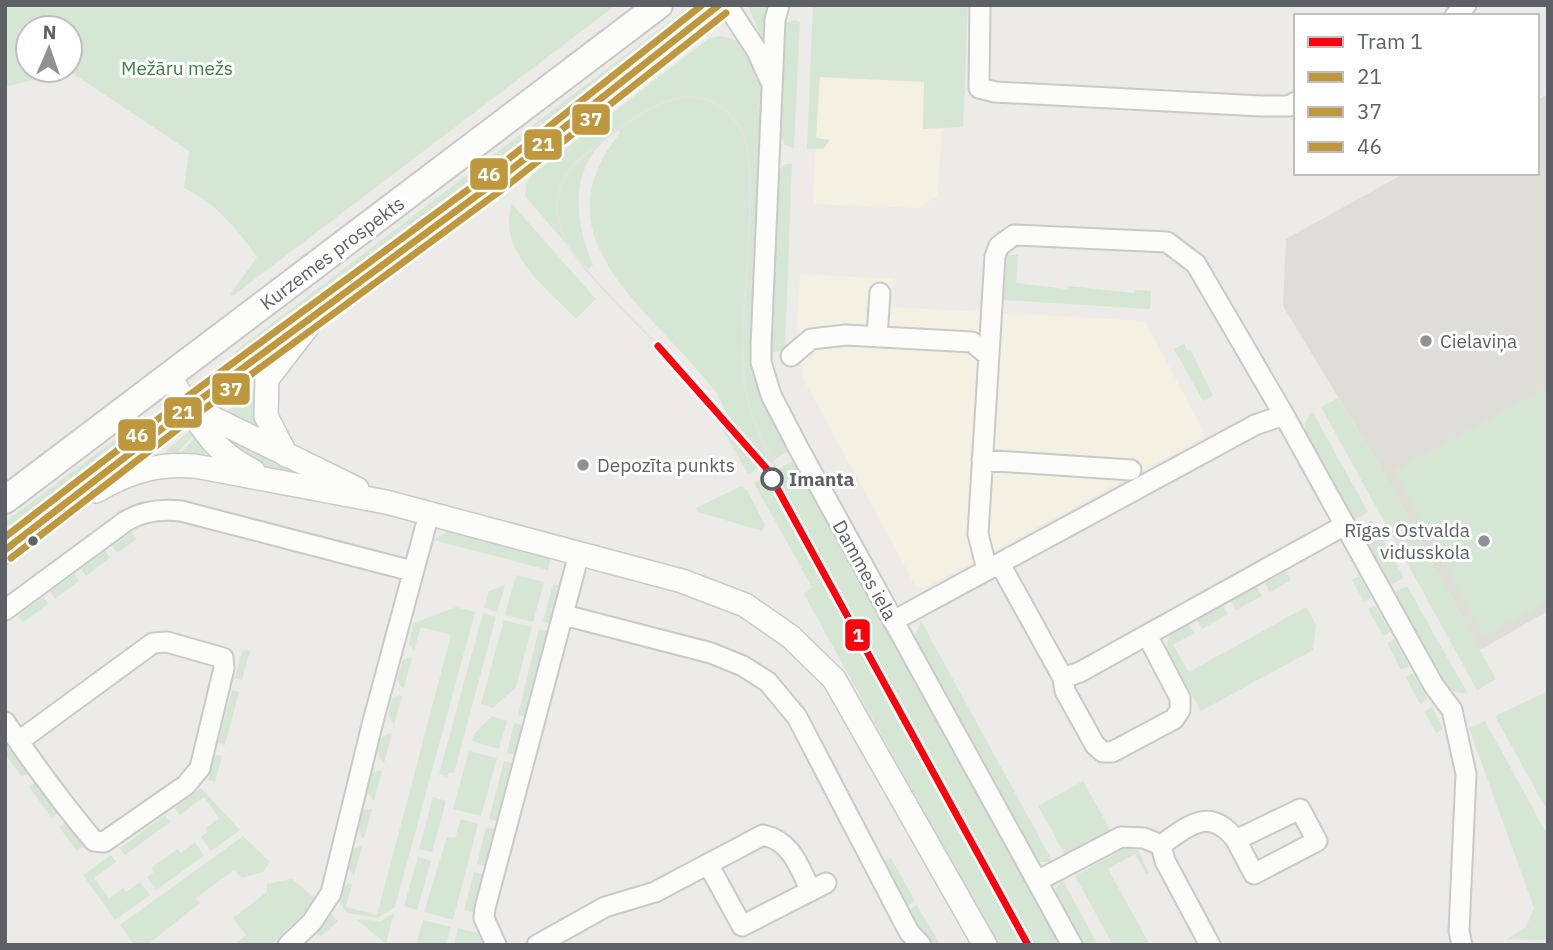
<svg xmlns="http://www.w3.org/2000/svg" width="1553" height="950" font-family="'IBM Plex Sans',sans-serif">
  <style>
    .commercial { fill: #f4f0e2 }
    .education { fill: #dfddd7 }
    .green { fill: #d6e6d4; fill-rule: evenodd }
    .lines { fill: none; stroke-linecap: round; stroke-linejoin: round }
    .minor-casing { stroke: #c9c9c9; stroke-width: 23 }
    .tertiary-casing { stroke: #c9c9c9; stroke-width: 26 }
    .secondary-casing { stroke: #c9c9c8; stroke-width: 30 }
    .minor { stroke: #fcfcfb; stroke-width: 19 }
    .tertiary { stroke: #fcfcfb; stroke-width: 23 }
    .secondary { stroke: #fcfcfb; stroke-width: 26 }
    .tram { stroke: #e3e2e2; stroke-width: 2 }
    .bus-1-casing { stroke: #fff; stroke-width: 12 }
    .bus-2-casing { stroke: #fff; stroke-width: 12 }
    .bus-3-casing { stroke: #fff; stroke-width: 12 }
    .bus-1 { stroke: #bf973c; stroke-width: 7 }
    .bus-2 { stroke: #bf973c; stroke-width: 7 }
    .bus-3 { stroke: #bf973c; stroke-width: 7 }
    .tram-1-casing { stroke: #fff; stroke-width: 12 }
    .tram-1 { stroke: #ff000c; stroke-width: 7 }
    .poi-dot { fill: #8f9192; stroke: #fff; stroke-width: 2.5 }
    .stop-dot { fill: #fff; stroke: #5d6064; stroke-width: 3.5 }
    .bus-dot { fill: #5d6064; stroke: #fff; stroke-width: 2.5 }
    .labels { text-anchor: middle; stroke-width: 6; stroke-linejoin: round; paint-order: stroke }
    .park-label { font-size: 19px; fill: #3f8144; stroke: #fff }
    .street-label { font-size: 19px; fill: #5d6064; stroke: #fff }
    .poi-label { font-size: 19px; fill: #5d6064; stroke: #fff; text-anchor: start }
    .stop-label { font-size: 19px; font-weight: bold; fill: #5d6064; stroke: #fff; text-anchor: start }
    .line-badge { stroke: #fff; stroke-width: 2.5 }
    .badge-label { font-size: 19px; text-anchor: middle; font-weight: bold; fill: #fff }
  </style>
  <rect width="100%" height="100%" fill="#ecebe7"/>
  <path class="commercial" d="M819 77 925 82 923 128 942 129 937 196 919 208 813 204Z
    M800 274 893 279 892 307 1145 321 1206 436 923 589 915 585 804 380 797 328Z"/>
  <path class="education" d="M1548 94V611L1480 650 1382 470 1283 306 1286 239 1405 173H1537V100Z"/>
  <path class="green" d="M5 5H616L234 295H230L257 257C236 228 217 204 184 188L189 151 69 71 5 87ZM28 28H70V70H28Z
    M691 5H702L231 365 235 352 247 342Z
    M749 5 766 7 767 51 749 9Z
    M813 5H968L963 127 923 129 924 82 820 77 816 138 830 140 823 149H807Z
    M795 20 800 22 794 148 785 145 781 136 786 23Z
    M719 36C748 38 755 61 764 85L752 352 755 376 791 450 748 474 718 421 727 414 717 394C658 313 532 242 620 133L618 130C569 161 572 216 593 265L588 269 525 196 526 184 532 175 708 39Z
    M786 164H792L785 346 782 350 771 353 777 179 779 170Z
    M512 204 596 299 576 319C547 288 496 252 512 204Z
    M1007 255H1018L1016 283 1067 289 1068 286 1134 293 1135 290 1151 291 1150 309 1004 300Z
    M1184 344 1188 351 1191 350 1213 396 1203 401 1174 349Z
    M1548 387V601L1484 636 1394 471Z
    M258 388 263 430 224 414Z
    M1338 398 1382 470 1496 679 1477 690 1321 407Z
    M1312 411 1368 512 1354 520 1306 434 1305 423Z
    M151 425 5 533V522L119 437 133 428Z
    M215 429 297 470V474C261 480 238 452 215 429Z
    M190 431 194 435 174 456 166 451Z
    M196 437 208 458 177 457Z
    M795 460 1061 945H997L804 594 812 587 754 483Z
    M741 486 747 490 765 525 762 531 698 512 696 508Z
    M1372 520 1404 578 1390 585 1358 528Z
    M449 531 551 556 548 570 433 540Z
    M132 532 137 539 117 553 112 546Z
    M105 551 110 558 86 576 81 569Z
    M1286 571 1291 580 1270 592 1265 583Z
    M74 574 79 581 55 599 50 592Z
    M516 575 544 582 533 622 505 615Z
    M1359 576 1371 597 1364 602 1352 580Z
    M553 584 562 587 552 624 543 621Z
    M505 585 497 612 484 608 489 591Z
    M1407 586 1468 694 1447 690 1393 593Z
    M1257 587 1262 596 1236 610 1231 601Z
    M43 597 48 604 23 622 18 616Z
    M1375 605 1390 632 1383 636 1368 609Z
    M1223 606 1228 614 1202 629 1197 620Z
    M456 607 475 612 395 907 377 918 347 913 339 901 343 888 349 883 352 884 346 907 377 915 451 635 421 627 414 650 409 644 414 623Z
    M1306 607 1316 625 1313 650 1201 711 1166 649 1170 634 1189 624 1194 633 1173 645 1189 672Z
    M483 613 496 617 454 773 449 772 447 777 439 774Z
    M504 620 532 627 516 687 493 708 481 704Z
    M921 621 1053 862H1039L915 636Z
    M539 629 550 632 528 717 518 715Z
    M1394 639 1409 666 1401 670 1387 643Z
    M246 650 250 651 242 680 235 678 242 652Z
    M412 658 404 688 401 687 397 680 403 659Z
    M1413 673 1428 700 1420 704 1406 677Z
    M232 690 239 692 225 745 218 743Z
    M1548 691V812L1495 716Z
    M399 695 402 696 394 725 388 716 392 699Z
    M1432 707 1443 729 1436 733 1424 711Z
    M492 716 507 721 499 749 472 741 474 734Z
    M1485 721 1548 836V945L1545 940 1507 939 1526 927 1534 908 1469 728Z
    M514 723 526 726 518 756 507 753Z
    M389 733 392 734 384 763 377 754 381 738Z
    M5 741 29 772 22 777 5 754Z
    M469 751 497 758 481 816 453 809Z
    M215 755 222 756 215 782 208 780Z
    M504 761 516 764 500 822 489 819Z
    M379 770 382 771 374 801 367 792 371 774Z
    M1083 781 1111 831 1066 856 1038 806Z
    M36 782 59 812 52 818 29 787Z
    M201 788 240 830 211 851 201 837 208 832 206 828 219 818 204 797 180 815 175 808Z
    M433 797 446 801 432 852 419 849Z
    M372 809 364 838H362C357 829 358 819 363 810Z
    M165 815 170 822 125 855 120 848Z
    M461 819 478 824 453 920 424 912 447 837 455 838Z
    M66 822 85 846 77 851 59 827Z
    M486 827 498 830 488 867 477 864Z
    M243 836 270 862 263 872 242 878 234 870 196 898 200 903 147 945H134L120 925Z
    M195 842 204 856 156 890 147 877 154 872 151 868 177 849 181 853Z
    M359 846H362L354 876 348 867 352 850Z
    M1126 848 1138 850 1149 873 1147 875 1135 854 1108 869 1150 945H1113L1075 876Z
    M111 855 116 862 94 878 109 898 123 888 126 892 140 882 150 895 115 920 83 875Z
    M418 857 431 861 417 910 404 906Z
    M891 858 915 901 907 906 883 862Z
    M474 872 486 875 476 913 464 910Z
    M292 879 317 900 271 945H234L246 935 233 918 267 892V884Z
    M1062 879 1098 945H1084L1055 890Z
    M917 905 940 945H928L909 910Z
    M394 913 386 944 356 919 381 921Z
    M332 914 338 921 320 937 314 931Z
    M423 920 451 927 446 945H416Z
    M458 928 481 934 487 945H454Z"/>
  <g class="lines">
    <defs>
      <path id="minor" d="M727 5 757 51 770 80
        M779 5 775 20 761 346V362L771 395 800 451 1072 945
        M980 5 979 88 995 92 1261 106H1289L1296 102
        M1455 16 1466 5
        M877 337 880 293
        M791 356 811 339 846 335 972 342 989 356
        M982 460 1131 470
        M1000 564 1063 678 1065 691 1095 745 1103 752H1112L1174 719 1180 710V698L1147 635
        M987 570 978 534 995 256 999 246 1014 235 1167 242 1196 264 1284 415 1434 686 1452 710 1466 774 1459 931 1462 945
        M5 610 126 521C143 511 162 509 181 511L412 571
        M564 615 711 653 743 666 768 682 797 717 909 932 921 945
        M893 621 1255 425 1284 415
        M1063 678 1080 672 1345 525
        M5 722C33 763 62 803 94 841L104 842 186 785 200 768 224 668 223 658 167 642 153 643 19 741
        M1161 845C1190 825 1210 806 1236 840L1300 809 1317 841 1254 874 1236 840
        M1161 845 1165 861 1210 945
        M708 864 742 926 826 883
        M1037 881 1121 837 1144 838 1161 845
        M288 945 312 922 331 893 372 725 429 514
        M496 945 484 918 485 908 579 554
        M537 945 605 907 655 892 763 835C792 841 799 867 811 891"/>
      <path id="tertiary" d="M169 377C197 416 206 448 253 471
        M190 407 357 489
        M286 455 266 416 267 379 308 326
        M96 491C129 472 156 463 195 466L386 502 682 581 745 605 791 637 834 679 985 945"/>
      <path id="secondary" d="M5 500 659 5
        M5 550 190 407 498 180 719 5"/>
    </defs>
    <use href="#minor" class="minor-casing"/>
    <use href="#tertiary" class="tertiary-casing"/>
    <use href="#secondary" class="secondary-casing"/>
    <use href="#minor" class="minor"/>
    <use href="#tertiary" class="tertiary"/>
    <use href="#secondary" class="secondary"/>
    <path class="tram" d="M658 346C634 320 573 263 562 233 556 217 555 197 563 181 572 162 591 150 608 137 647 107 702 69 740 128 764 166 738 315 743 370 746 408 761 442 779 475"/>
    <defs>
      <path id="bus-1" d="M5 550 190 407 498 180 719 5"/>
      <path id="bus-2" d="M11 558 196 415 504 188 726 13"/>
      <path id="bus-3" d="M5 537 184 399 492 172 702 5"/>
    </defs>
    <use href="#bus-1" class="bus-1-casing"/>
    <use href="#bus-2" class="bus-2-casing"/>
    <use href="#bus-3" class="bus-3-casing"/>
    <use href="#bus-1" class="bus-1"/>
    <use href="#bus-2" class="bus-2"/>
    <use href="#bus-3" class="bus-3"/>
    <defs>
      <path id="tram-1" d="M658 346 766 468 1028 945"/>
    </defs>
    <use href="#tram-1" class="tram-1-casing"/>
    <use href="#tram-1" class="tram-1"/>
  </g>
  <g class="poi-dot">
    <circle cx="1426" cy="341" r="7"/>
    <circle cx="583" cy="465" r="7"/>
    <circle cx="1484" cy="541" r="7"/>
  </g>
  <circle class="stop-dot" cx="772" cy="479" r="10"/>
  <circle class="bus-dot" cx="33" cy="541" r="6"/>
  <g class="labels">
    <g class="park-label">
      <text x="177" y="75">Mežāru mežs</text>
    </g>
    <g class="street-label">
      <text transform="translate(332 253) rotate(-37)" y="7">Kurzemes prospekts</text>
      <text transform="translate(865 570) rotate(61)" y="7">Dammes iela</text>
    </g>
    <g class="poi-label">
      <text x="1440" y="348">Cielaviņa</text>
      <text x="597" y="472">Depozīta punkts</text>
      <text x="1470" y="537" text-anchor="end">Rīgas Ostvalda<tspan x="1470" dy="22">vidusskola</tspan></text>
    </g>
    <g class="stop-label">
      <text x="789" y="486">Imanta</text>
    </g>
  </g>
  <g class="line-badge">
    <rect x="571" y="103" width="40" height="33" rx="7" fill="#bf973c"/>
    <rect x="523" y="128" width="40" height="33" rx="7" fill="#bf973c"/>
    <rect x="469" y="157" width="40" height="34" rx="7" fill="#bf973c"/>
    <rect x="211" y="372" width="40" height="34" rx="7" fill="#bf973c"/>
    <rect x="163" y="396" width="40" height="33" rx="7" fill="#bf973c"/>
    <rect x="117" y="418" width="40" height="34" rx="7" fill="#bf973c"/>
    <rect x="844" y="618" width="27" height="34" rx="7" fill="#ff000c"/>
  </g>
  <g class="badge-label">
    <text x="591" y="126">37</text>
    <text x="543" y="151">21</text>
    <text x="489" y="181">46</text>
    <text x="231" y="396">37</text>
    <text x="183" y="419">21</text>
    <text x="137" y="442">46</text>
    <text x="858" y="642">1</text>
  </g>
  <rect width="1553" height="950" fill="none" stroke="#5d6064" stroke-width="14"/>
  <rect x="1294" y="14" width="245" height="161" fill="#ffffff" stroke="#bebfc1" stroke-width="2"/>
  <rect x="1308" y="37" width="35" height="10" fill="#ff000c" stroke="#bebfc1" stroke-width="2"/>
  <text x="1357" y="49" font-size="21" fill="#5d6064">Tram 1</text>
  <rect x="1308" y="72" width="35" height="10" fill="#bf973c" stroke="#bebfc1" stroke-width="2"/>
  <text x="1357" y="84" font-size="21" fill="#5d6064">21</text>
  <rect x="1308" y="107" width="35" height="10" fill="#bf973c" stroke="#bebfc1" stroke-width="2"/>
  <text x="1357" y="119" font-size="21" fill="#5d6064">37</text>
  <rect x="1308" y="142" width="35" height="10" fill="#bf973c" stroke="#bebfc1" stroke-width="2"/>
  <text x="1357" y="154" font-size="21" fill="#5d6064">46</text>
  <g transform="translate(49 49) rotate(2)"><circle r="33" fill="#ffffff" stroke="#bebfc1" stroke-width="2"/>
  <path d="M0-5L12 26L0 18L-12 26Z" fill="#8f9192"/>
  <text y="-10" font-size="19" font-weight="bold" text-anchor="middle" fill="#5d6064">N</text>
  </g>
</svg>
